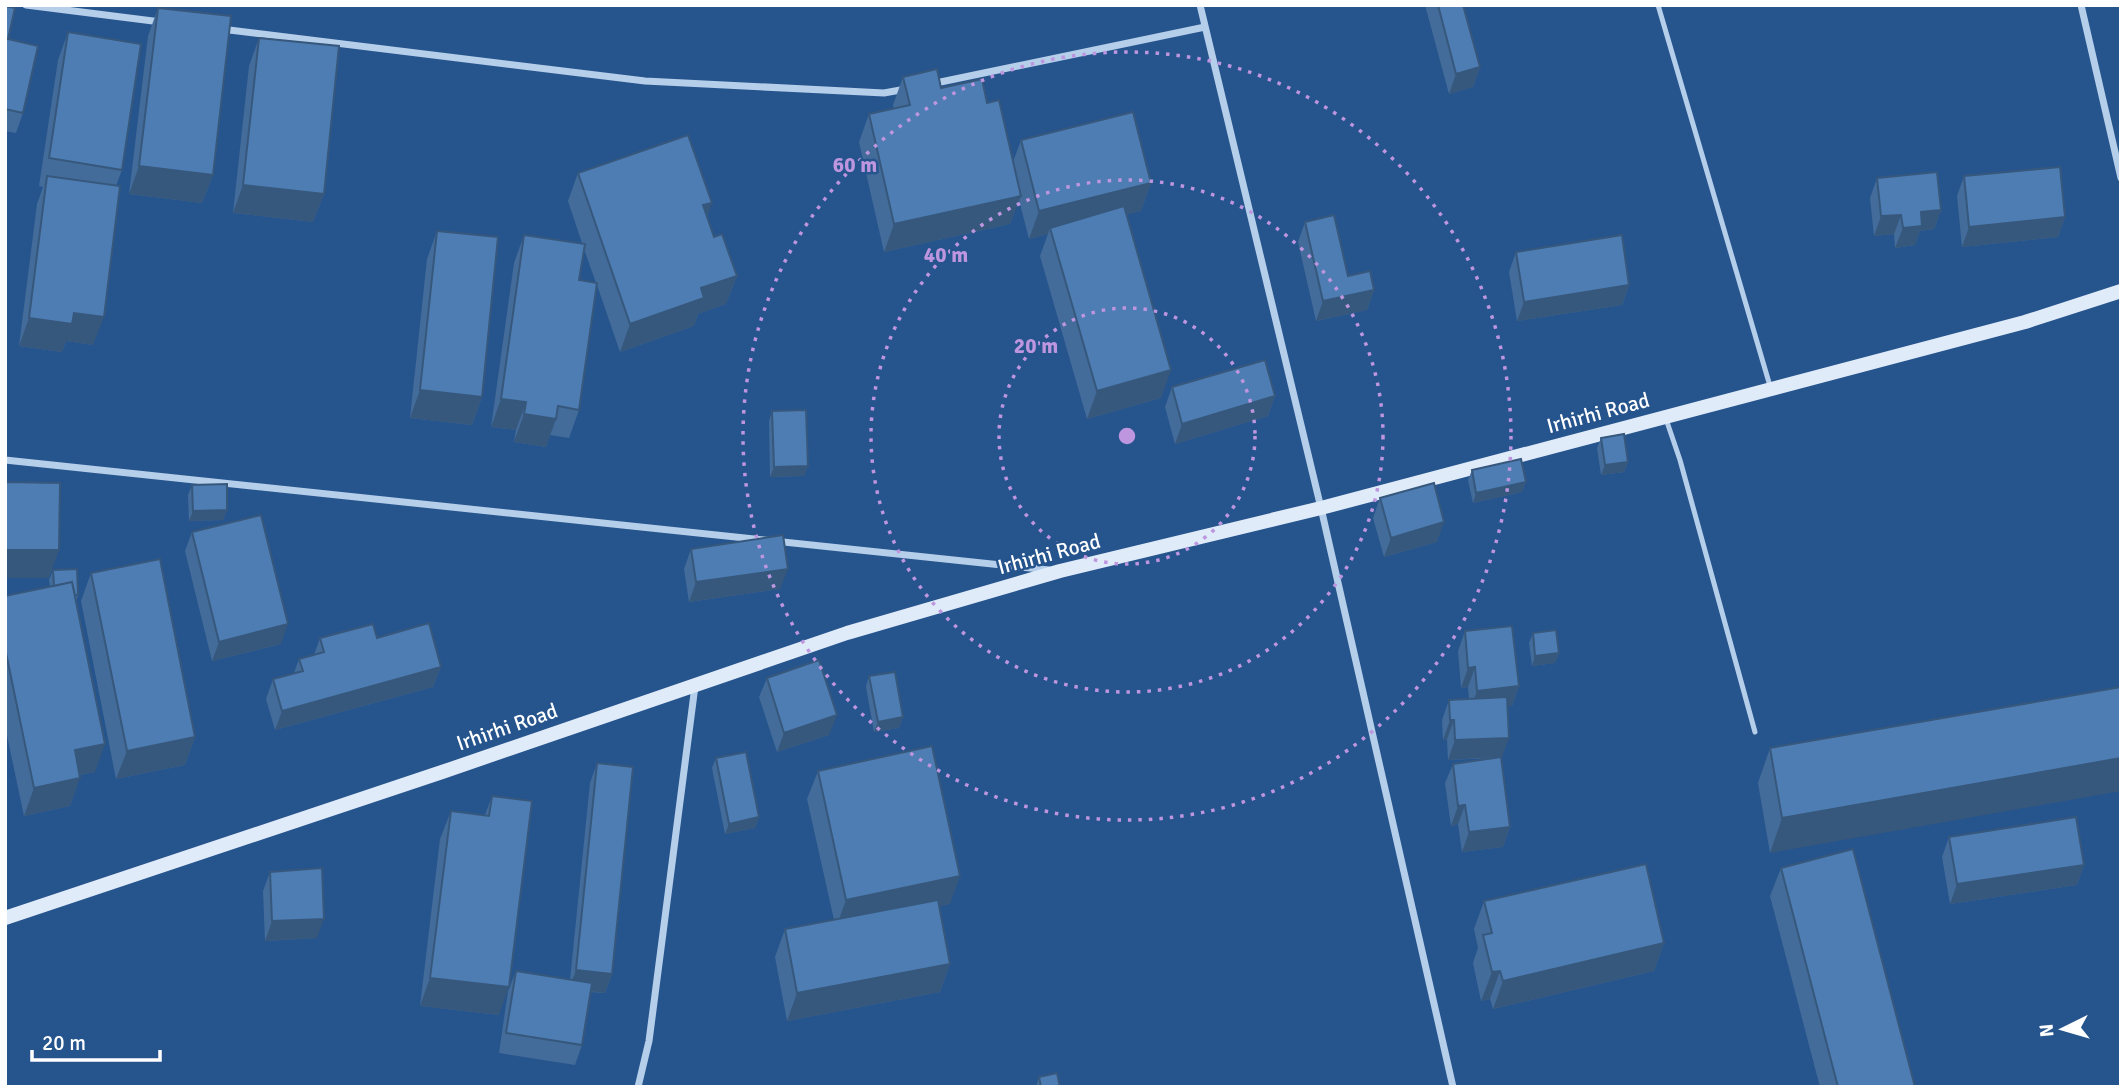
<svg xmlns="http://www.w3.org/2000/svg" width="2126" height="1092" font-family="Signika,sans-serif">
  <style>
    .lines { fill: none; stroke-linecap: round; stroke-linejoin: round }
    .lane { stroke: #b5ceea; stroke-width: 5 }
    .street { stroke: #b5ceea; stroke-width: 7 }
    .secondary { stroke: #e0ebf9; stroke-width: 14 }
    .wall { fill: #436c9a; fill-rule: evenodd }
    .shaded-wall { fill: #37587d }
    .building { fill: #4e7db3; stroke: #37587d; stroke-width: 2 }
    .ring { fill: none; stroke: #bd96df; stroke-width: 3.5; stroke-dasharray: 3.5 7 }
    .labels { text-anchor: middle; stroke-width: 5; stroke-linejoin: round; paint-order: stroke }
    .street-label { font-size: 21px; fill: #fff; stroke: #26548d }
    .centre { fill: #bd96df; stroke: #26548d; stroke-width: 3.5 }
    .ring-label { font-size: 21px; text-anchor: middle; font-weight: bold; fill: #bd96df; stroke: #26548d; stroke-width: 5; stroke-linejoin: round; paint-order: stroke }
  </style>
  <rect width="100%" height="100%" fill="#26548d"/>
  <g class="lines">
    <path class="lane" d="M1658 5 1770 386
      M1666 419 1680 460 1755 732"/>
    <path class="street" d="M26 5 161 22
      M1200 5 1321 508 1453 1087
      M2081 5 2121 178
      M221 29 645 81 884 93 906 89
      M931 84 1205 27
      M5 460 1049 570
      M638 1087 649 1041 695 686"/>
    <path class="secondary" d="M5 918 442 772 847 633 1060 571 1321 508 2025 322 2121 291"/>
  </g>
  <path class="wall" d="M1425 5H1463L1480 67 1473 87 1449 94Z
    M5 6 8 39 23 113 16 133 5 131Z
    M158 8 213 175 202 203 129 194 148 36Z
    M68 32 122 170 116 186 93 345 66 341 62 352 19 346 37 204 43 187 39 186 58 60Z
    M259 38 324 194 313 222 233 213 249 66Z
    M903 77 987 103 1013 162 1021 140 1151 183 1141 211 1127 214 1161 398 1087 419 1040 256 1048 234 1029 239 1019 200 1010 224 884 252 859 142 869 114 894 109 893 105Z
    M578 173 707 216 714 237 737 276 726 304 698 314 694 326 620 352 597 285 579 410 569 438 550 435 546 447 514 442 516 430 491 427 514 263 524 235 582 243 568 201ZM584 249 596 283 579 280Z
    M1964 176 2065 217 2058 237 1962 247 1957 196Z
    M1877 178 1941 210 1934 229 1920 231 1915 245 1895 248 1894 234 1874 236 1870 198Z
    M1305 222 1348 276 1374 290 1367 310 1316 321 1298 242Z
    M437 231 482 397 472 425 410 418 427 259Z
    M1516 252 1629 285 1622 305 1517 321 1509 272Z
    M1172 387 1275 396 1268 416 1175 444 1165 407Z
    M772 411 808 466 804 476 770 477 769 421Z
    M1601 438 1628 462 1624 472 1601 475 1597 448Z
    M1472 470 1526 482 1522 492 1473 503 1468 480Z
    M192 485 227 510 223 520 189 521 188 495Z
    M1380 498 1437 542 1384 557 1373 518Z
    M192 532 281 644 212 661 185 551Z
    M691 549 780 589 689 602 684 569Z
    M53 570 78 595 76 601 95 772 80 775 70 806 24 816 5 726V596L50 586 49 580Z
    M91 573 195 737 185 765 116 779 81 601Z
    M1465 631 1519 686 1512 706H1508L1502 757H1501L1510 827 1503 847 1462 852 1458 824 1451 826 1445 783 1453 764 1495 758 1448 760 1447 739 1443 740 1442 720 1449 700 1469 699 1468 687 1461 688 1458 651Z
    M1533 633 1559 653 1555 663 1532 666 1529 643Z
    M320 638H377L441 667 433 687 275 730 266 699 273 679 294 673 299 659 314 655Z
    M869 676 903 717 899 728 874 732 866 687Z
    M767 678 829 735 777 752 759 697Z
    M2121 687 1770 853 1758 783 1770 748Z
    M716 758 759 817 755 828 725 834 712 768Z
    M597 763 612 974 605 993 590 992 582 1045 575 1065 499 1053 508 991 516 971 570 980 590 783Z
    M818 771 950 904 939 906 950 964 940 992 787 1021 775 957 785 929 834 920 807 799Z
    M492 796 499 1015 420 1006 440 839 451 811 485 815Z
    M1949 837 2084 865 2077 885 1950 904 1942 857Z
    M1781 868 1915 1087H1820L1770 896Z
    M270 872 317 938 265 941 263 891Z
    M1484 901 1664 943 1654 971 1493 1009 1490 999 1481 1001 1473 963 1478 948 1474 929Z
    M1039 1077 1060 1087H1036Z"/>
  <path class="shaded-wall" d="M1480 67 1473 87 1449 94 1456 74Z
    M139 166 213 175 202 203 129 194Z
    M1151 183 1141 211 1052 233 1050 228 1048 234 1029 239 1039 211Z
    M243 185 324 194 313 222 233 213Z
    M1021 196 1010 224 884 252 894 224Z
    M712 203 702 231 703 205Z
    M1941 210 1934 229 1920 231 1915 245 1895 248 1903 228 1921 212Z
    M1901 215 1894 234 1874 236 1881 216Z
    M2065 217 2058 237 1962 247 1969 227Z
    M737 276 726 304 698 314 694 326 620 352 630 324 701 288Z
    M1629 285 1622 305 1517 321 1524 302Z
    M1374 290 1367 310 1316 321 1323 301Z
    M74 313 104 317 93 345 66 341 62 352 19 346 29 318Z
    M1171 370 1161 398 1087 419 1097 391Z
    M420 390 482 397 472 425 410 418Z
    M1275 396 1268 416 1175 444 1182 424Z
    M501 399 526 402 516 430 491 427Z
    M524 414 556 419 546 447 514 442Z
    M1628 462 1624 472 1601 475 1605 465Z
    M808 466 804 476 770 477 774 467Z
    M1526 482 1522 492 1473 503 1476 493Z
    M227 510 223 520 189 521 193 511Z
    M1444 522 1437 542 1384 557 1391 538Z
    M5 550H59L49 578H5Z
    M788 569 780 589 689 602 696 582Z
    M288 624 281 644 212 661 219 642Z
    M1559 653 1555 663 1532 666 1535 656Z
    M441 667 433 687 275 730 282 711Z
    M1475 667 1468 687 1461 688 1468 668Z
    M1519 686 1512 706 1470 710 1477 691Z
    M837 715 829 735 777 752 784 733Z
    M903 717 899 728 874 732 878 722Z
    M1450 720H1454L1447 739 1443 740Z
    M195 737 185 765 116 779 127 751Z
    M1509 738 1502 757 1448 760 1455 740Z
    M105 744 95 772 65 778 75 750Z
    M2121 758V791L1770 853 1782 818Z
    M80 778 70 806 24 816 34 788Z
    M1465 805 1458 824 1451 826 1458 806Z
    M759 817 755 828 725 834 729 824Z
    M1510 827 1503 847 1462 852 1469 832Z
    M2084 865 2077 885 1950 904 1957 884Z
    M960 876 950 904 836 928 846 900Z
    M324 919 317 938 265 941 272 921Z
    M1664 943 1654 971 1493 1009 1503 981Z
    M950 964 940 992 787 1021 797 993Z
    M576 970 612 974 605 993 569 989Z
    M1500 971 1490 999 1481 1001 1492 972Z
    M430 978 509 987 499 1015 420 1006Z"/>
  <path class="building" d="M1438 5H1463L1480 67 1456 74Z
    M5 6 15 8 8 39 38 46 23 113 5 109Z
    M158 8 231 16 213 175 139 166Z
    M68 32 141 44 122 170 49 158Z
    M259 38 339 46 324 194 243 185Z
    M937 69 941 88 982 79 987 103 999 100 1021 196 894 224 869 114 910 105 903 77Z
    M1133 112 1151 183 1039 211 1021 140Z
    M688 135 712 203 703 205 714 237 722 234 737 276 701 288 704 298 630 324 578 173Z
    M2060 167 2065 217 1969 227 1964 176Z
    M1937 172 1941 210 1921 212 1922 226 1903 228 1901 215 1881 216 1877 178Z
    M47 176 120 186 104 317 74 313 72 324 29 318Z
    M1124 206 1171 370 1097 391 1050 228Z
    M1334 215 1348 276 1370 271 1374 290 1323 301 1305 222Z
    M437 231 498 237 482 397 420 390Z
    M524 235 585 244 579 280 597 283 579 410 558 406 556 419 524 414 526 402 501 399Z
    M1622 235 1629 285 1524 302 1516 252Z
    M1265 360 1275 396 1182 424 1172 387Z
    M806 410 808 466 774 467 772 411Z
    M1624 434 1628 462 1605 465 1601 438Z
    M1521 459 1526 482 1476 493 1472 470Z
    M5 482 60 483 59 550H5Z
    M1434 483 1444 522 1391 538 1380 498Z
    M227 484V510L193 511 192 485Z
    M261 515 288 624 219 642 192 532Z
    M783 535 788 569 696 582 691 549Z
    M160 559 195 737 127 751 91 573Z
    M77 569 78 595H75L72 582 54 586 53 570Z
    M72 582 105 744 75 750 80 778 34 788 5 648V596Z
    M429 623 441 667 282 711 273 679 303 671 299 659 324 652 320 638 373 624 377 638Z
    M1512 626 1519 686 1477 691 1475 667 1468 668 1465 631Z
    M1556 630 1559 653 1535 656 1533 633Z
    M819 660 837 715 784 733 767 678Z
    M895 672 903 717 878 722 869 676Z
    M2121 687V758L1782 818 1770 748Z
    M1507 697 1509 738 1455 740 1454 720H1450L1449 700Z
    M932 746 960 876 846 900 818 771Z
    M746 752 759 817 729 824 716 758Z
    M1501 757 1510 827 1469 832 1465 805 1458 806 1453 764Z
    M597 763 633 767 612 974 576 970Z
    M492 796 532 801 509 987 430 978 451 811 489 816Z
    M2076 817 2084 865 1957 884 1949 837Z
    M1853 849 1915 1087H1838L1781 868Z
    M1646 864 1664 943 1503 981 1500 971 1492 972 1483 935 1492 933 1484 901Z
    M322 868 324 919 272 921 270 872Z
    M938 900 950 964 797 993 785 929Z
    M516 971 592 983 582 1045 506 1033Z
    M1057 1073 1060 1087H1041L1039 1077Z"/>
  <g class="ring">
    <circle cx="1127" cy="436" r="128"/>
    <circle cx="1127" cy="436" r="256"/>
    <circle cx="1127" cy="436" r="384"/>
  </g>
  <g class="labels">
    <g class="street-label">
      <text transform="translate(1598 413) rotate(-15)" y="7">Irhirhi Road</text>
      <text transform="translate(1049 554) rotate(-15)" y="7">Irhirhi Road</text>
      <text transform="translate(507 727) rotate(-19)" y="7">Irhirhi Road</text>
    </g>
  </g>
  <circle cx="1127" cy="436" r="10" class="centre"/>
  <g class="ring-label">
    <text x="855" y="172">60 m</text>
    <text x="946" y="262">40 m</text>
    <text x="1036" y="353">20 m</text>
  </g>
  <rect width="2126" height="1092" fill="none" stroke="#ffffff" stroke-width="14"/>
  <g transform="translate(2063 1029) rotate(265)" stroke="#26548d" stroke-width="5" paint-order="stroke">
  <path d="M0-5L12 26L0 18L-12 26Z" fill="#ffffff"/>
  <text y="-10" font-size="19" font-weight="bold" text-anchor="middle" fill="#ffffff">N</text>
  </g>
  <path d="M32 1050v10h128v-10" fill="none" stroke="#ffffff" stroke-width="3.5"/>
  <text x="42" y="1050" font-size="21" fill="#ffffff" stroke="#26548d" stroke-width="5" paint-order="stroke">20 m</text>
</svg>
